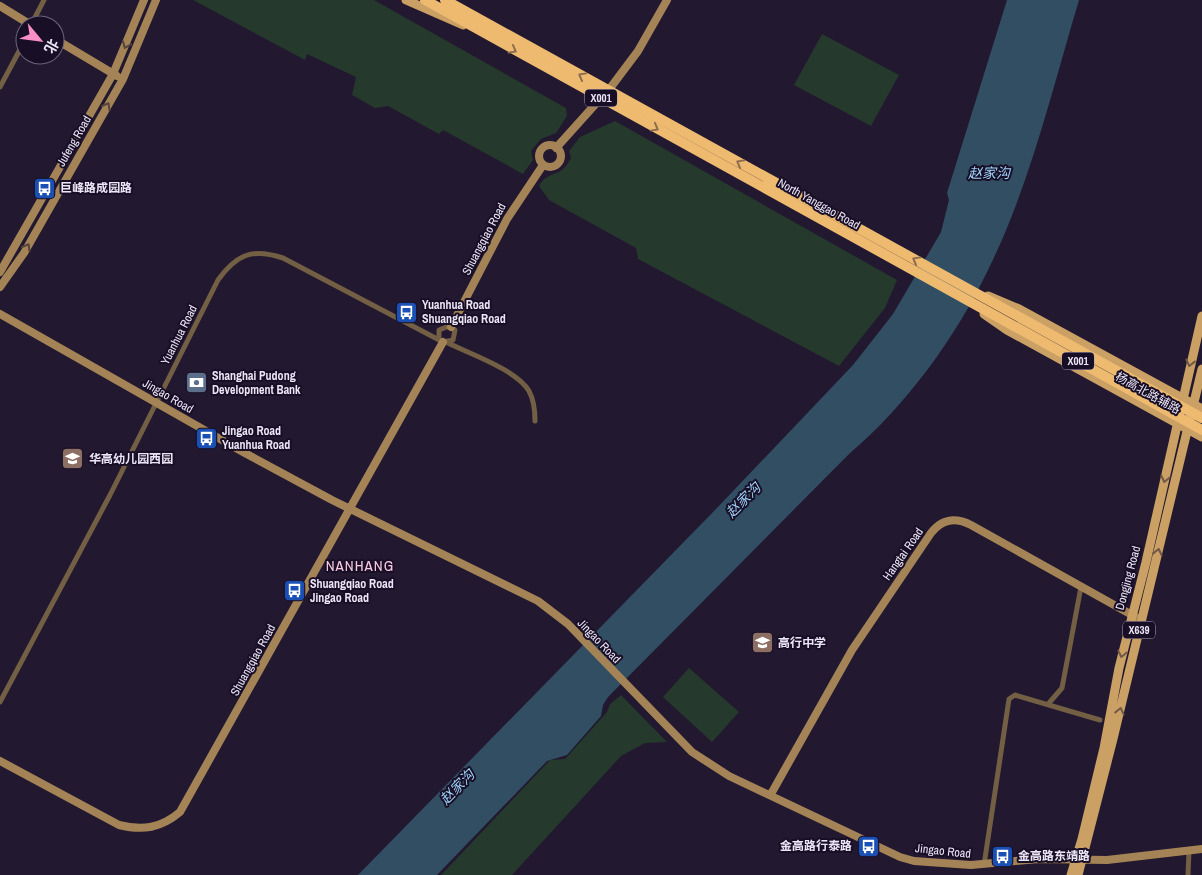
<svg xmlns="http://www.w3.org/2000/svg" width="1202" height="875" font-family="'Archivo Narrow','Noto Sans SC',sans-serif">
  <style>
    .green { fill: #25392c }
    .water { fill: #324e63 }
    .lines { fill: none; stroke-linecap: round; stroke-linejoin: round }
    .street { stroke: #735f43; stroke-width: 5 }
    .secondary { stroke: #a48456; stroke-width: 8 }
    .primary { stroke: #caa064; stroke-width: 9 }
    .highway { stroke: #edba70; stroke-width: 10 }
    .oneway { stroke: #57443c }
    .oneway2 { stroke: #8d6d4f }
    .oneway3 { stroke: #715845 }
    .labels { text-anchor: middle; stroke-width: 4; stroke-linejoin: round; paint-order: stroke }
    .shield { fill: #180f26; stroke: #aca5b8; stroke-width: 1 }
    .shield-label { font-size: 11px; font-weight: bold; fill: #ebe5f6 }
    .street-label { font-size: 12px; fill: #ebe5f6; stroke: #180f26 }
    .poi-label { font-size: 12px; font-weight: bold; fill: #ebe5f6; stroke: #180f26; text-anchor: start }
    .water-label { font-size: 14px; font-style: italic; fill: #9dd2fa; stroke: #180f26 }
    .quarter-label { font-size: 15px; letter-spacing: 1px; fill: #f8c9e0; stroke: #180f26 }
  </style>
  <rect width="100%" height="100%" fill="#221830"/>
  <path class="green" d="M193 0H374L566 108 567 116 556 133 541 139 531 151 533 160 523 174 443 130 439 134 388 106 375 108 352 95 356 77 307 54 305 60Z
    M822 34 899 75 871 126 794 85Z
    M615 121 897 280 885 308 839 366 638 259 636 248 549 200 539 186C546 173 555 176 563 169 566 167 569 161 571 158L569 151 580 137Z
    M689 668 739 712 712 742 663 697Z
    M621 695 667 742 645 743 621 756 512 875H441L550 760 565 759 607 712 610 704Z"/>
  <path class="water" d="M1007 0H1079C1052 90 1030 185 988 270 956 337 906 406 849 454L608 697 603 705 601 716 567 755 547 761 437 875H358L716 509 853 365 893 314 941 232 949 200 947 193Z"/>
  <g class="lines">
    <path class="street" d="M31 25 44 0
      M0 87 25 40
      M448 343C470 354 517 370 529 391 534 400 535 411 535 421
      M0 702 110 495 218 280C237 254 252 248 283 258L443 342 453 340 455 330 449 326 439 330V338
      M1049 703 1062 688 1081 587
      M984 865 1009 699 1015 695 1100 720
      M1188 875 1189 851"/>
    <path class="secondary" d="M0 6 31 25
      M55 39 117 76
      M608 91 638 51 667 0
      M539 156a11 11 0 1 1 22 0a11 11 0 1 1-22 0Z
      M556 148 601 98
      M0 272 113 74 144 0
      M0 287 24 253 123 79 156 0
      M0 314 243 452 332 500 538 601 568 624 692 752 729 776 900 857 914 861 971 865 1039 859 1107 860 1202 849
      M451 327 507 219 543 165
      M0 761 119 825C143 831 161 828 180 812L443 342
      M771 794 852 650 931 533C942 519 955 517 971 525L1141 620"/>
    <path class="primary" d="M406 0 463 25
      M988 296 1019 309 1202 409
      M984 314 1007 330 1202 437
      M1071 875 1082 839 1104 748 1119 668 1146 562 1202 316
      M1078 875 1113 739 1202 369"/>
    <path class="highway" d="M425 0 1202 430
      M445 0 1202 418"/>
  </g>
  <defs><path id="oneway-chevron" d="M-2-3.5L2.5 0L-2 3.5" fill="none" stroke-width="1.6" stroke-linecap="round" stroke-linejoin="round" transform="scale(1.25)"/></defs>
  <g class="oneway">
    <use href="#oneway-chevron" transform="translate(126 45) rotate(112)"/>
    <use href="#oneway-chevron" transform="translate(107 106) rotate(-60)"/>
    <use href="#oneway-chevron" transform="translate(27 247) rotate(-60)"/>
  </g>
  <g class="oneway2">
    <use href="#oneway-chevron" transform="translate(513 50) rotate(29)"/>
    <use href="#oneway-chevron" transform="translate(582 76) rotate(-151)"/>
    <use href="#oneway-chevron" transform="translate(655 128) rotate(29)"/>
    <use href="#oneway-chevron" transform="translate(740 163) rotate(-151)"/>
    <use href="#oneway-chevron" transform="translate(916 260) rotate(-151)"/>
  </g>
  <g class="oneway3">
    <use href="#oneway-chevron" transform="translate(1190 363) rotate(104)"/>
    <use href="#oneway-chevron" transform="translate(1165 479) rotate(103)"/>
    <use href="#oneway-chevron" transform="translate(1158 552) rotate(-77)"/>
    <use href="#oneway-chevron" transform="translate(1122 654) rotate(103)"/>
    <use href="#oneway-chevron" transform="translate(1120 711) rotate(-77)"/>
  </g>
  <defs>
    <symbol id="bus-square" viewBox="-11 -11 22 22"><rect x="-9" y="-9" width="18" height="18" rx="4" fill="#1a4fb4" stroke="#180f26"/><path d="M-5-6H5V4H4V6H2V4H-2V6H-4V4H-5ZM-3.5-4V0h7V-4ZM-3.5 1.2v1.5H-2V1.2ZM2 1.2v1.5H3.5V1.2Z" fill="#fff"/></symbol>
    <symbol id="bank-square" viewBox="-11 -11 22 22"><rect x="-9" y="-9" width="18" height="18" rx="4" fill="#5c6f8a" stroke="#180f26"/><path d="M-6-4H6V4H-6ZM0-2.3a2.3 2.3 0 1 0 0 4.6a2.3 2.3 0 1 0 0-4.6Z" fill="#fff"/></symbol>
    <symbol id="school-square" viewBox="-11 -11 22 22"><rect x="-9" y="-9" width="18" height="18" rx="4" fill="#8d6e63" stroke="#180f26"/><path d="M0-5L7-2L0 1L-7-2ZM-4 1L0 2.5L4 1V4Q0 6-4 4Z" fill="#fff"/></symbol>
  </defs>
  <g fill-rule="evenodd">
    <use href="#bus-square" x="32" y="176" width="25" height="25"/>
    <use href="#bus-square" x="394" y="300" width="25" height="25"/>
    <use href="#bank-square" x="184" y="370" width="25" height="25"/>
    <use href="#bus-square" x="194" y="426" width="25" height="25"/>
    <use href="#school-square" x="60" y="446" width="25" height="25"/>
    <use href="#bus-square" x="282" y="578" width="25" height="25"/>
    <use href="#school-square" x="750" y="630" width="25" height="25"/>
    <use href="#bus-square" x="856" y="834" width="25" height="25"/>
    <use href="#bus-square" x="990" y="844" width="25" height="25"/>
  </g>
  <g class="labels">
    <g class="shield">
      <rect x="585" y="89.5" width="32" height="17" rx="4"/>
      <rect x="1062" y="352.5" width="32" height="17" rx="4"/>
      <rect x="1123" y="621.5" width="32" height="17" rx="4"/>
    </g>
    <g class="shield-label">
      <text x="601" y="102">X001</text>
      <text x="1078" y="365">X001</text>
      <text x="1139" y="634">X639</text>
    </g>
    <g class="street-label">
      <text transform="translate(74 141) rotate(-60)" y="4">Jufeng Road</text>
      <text transform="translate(819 204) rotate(29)" y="4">North Yanggao Road</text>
      <text transform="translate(484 239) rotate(-62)" y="4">Shuangqiao Road</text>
      <text transform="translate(179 335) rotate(-63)" y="4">Yuanhua Road</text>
      <text transform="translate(1148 393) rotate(29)" y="4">杨高北路辅路</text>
      <text transform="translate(168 396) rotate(30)" y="4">Jingao Road</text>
      <text transform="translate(903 554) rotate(-55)" y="4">Hangtai Road</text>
      <text transform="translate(1128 578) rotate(-75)" y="4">Dongjing Road</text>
      <text transform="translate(599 641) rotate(46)" y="4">Jingao Road</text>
      <text transform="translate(253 660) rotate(-61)" y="4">Shuangqiao Road</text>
      <text transform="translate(943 851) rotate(6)" y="4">Jingao Road</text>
    </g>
    <g class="poi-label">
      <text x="60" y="192">巨峰路成园路</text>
      <text x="422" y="309">Yuanhua Road<tspan x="422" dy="14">Shuangqiao Road</tspan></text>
      <text x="212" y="380">Shanghai Pudong<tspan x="212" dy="14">Development Bank</tspan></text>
      <text x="222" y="435">Jingao Road<tspan x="222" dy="14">Yuanhua Road</tspan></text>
      <text x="89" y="463">华高幼儿园西园</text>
      <text x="310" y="588">Shuangqiao Road<tspan x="310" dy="14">Jingao Road</tspan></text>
      <text x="778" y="647">高行中学</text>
      <text x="852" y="850" text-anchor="end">金高路行泰路</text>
      <text x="1018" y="860">金高路东靖路</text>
    </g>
    <g class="water-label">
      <text x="989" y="178">赵家沟</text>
      <text transform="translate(743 500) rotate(-45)" y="5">赵家沟</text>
      <text transform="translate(457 787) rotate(-46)" y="5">赵家沟</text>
    </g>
    <g class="quarter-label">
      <text x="360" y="571">NANHANG</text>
    </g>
  </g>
  <g transform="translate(40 40) rotate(119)"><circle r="24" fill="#180f26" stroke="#6c6579"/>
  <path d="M0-4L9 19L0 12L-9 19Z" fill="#fa8fc8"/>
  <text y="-8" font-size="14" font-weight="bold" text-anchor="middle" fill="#ebe5f6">北</text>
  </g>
</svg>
